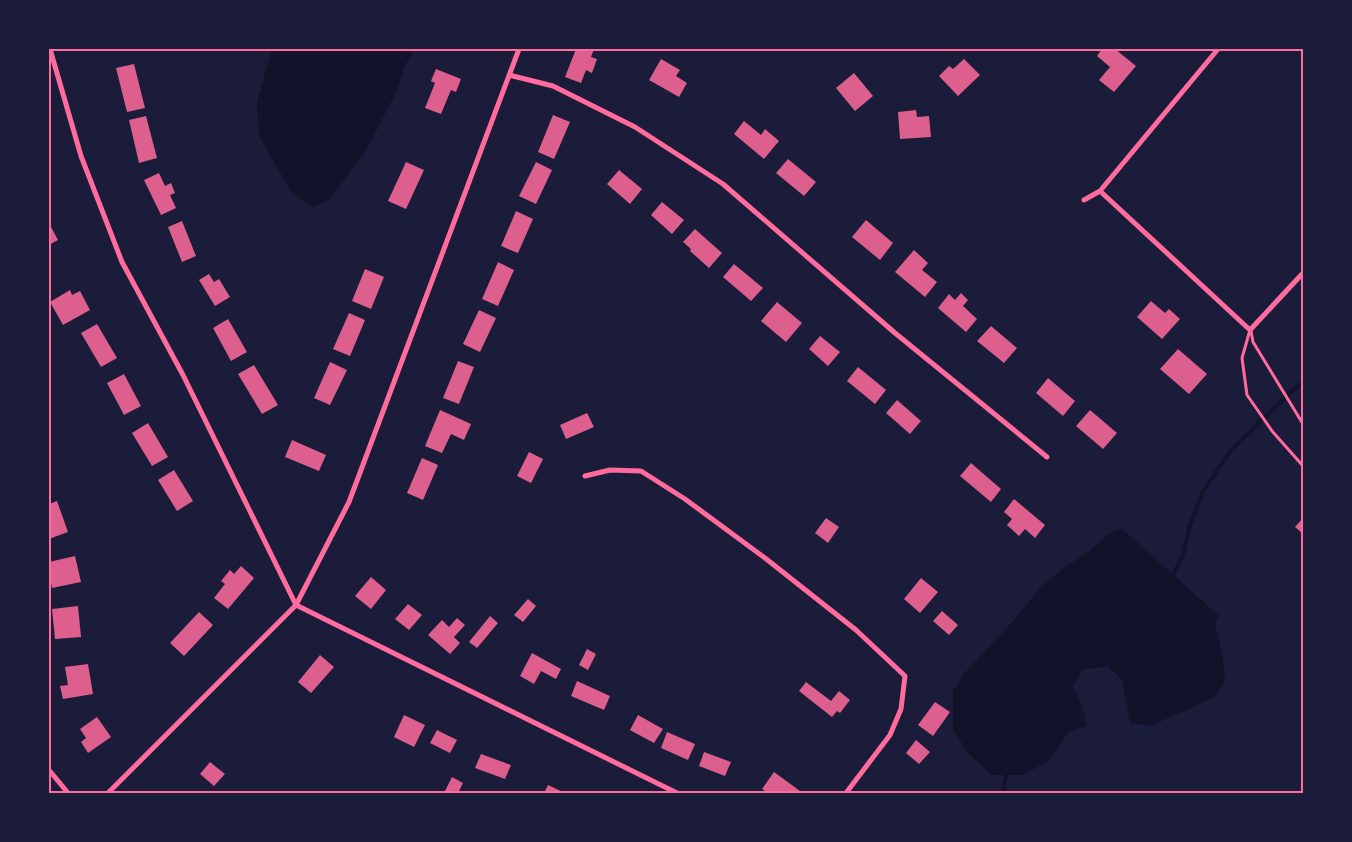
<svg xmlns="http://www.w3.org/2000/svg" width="1352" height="842" font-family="Quicksand,sans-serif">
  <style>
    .water { fill: #12122b }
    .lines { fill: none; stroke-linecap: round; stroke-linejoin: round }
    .stream { stroke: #12122b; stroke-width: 4 }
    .building { fill: #dd5f8e }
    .service { stroke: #ff6b9d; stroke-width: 3 }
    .minor { stroke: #ff6b9d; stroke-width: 5 }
    .neatline { fill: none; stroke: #ff6b9d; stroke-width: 2 }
  </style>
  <rect width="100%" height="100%" fill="#1b1b3a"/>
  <path class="water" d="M272 49H412V55L405 65 397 90 366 151 329 200 312 207 291 191 259 136 257 102Z
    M1122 529 1219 616 1215 623 1223 660 1225 680 1215 697 1150 726 1130 723 1122 680 1108 666 1082 670 1073 687 1082 705 1087 726 1068 732 1049 761 1022 775H992L968 753 953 729V691L964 674 1014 620 1041 587 1065 567 1090 551 1109 533Z"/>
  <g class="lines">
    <path class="stream" d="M1173 575 1182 558 1190 525 1202 493 1231 450 1293 390 1303 383
      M1003 793 1006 775"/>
  </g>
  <path class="building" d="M576 49H594L591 57 597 59 592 73 586 70 581 83 565 77Z
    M1102 49H1115L1136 66 1114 92 1099 80 1110 67 1097 56Z
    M661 59 680 70 676 76 687 83 679 97 649 80Z
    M964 59 980 75 958 96 939 76 949 66 953 69Z
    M134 64 145 108 127 112 116 68Z
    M436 69 461 79 456 92 451 90 441 114 425 108 435 83 431 81Z
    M854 73 873 96 855 111 836 88Z
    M916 110 917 117 929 116 931 137 900 139 898 112Z
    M553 115 570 122 554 159 538 152Z
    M146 116 157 158 139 163 129 120Z
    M744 121 761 135 765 129 779 141 764 159 734 134Z
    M788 159 816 182 804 196 776 173Z
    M406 162 424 170 406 209 388 201Z
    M536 162 552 170 536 204 519 196Z
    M619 170 642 189 630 204 607 184Z
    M159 173 165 186 171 183 175 193 170 195 176 208 161 215 144 180Z
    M662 202 684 220 672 234 651 215Z
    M516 211 533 219 518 253 501 246Z
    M866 220 893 243 880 260 852 237Z
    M182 221 196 256 182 262 168 227Z
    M50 225 58 240 49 245V226Z
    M695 229 722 253 709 268 690 251 691 249 683 242Z
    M914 250 928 263 922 270 937 282 925 297 895 272Z
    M498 262 514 270 498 306 482 299Z
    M734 264 763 288 751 301 723 277Z
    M365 269 384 277 371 309 352 301Z
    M209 274 214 282 219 279 230 297 215 306 199 280Z
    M70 290 72 295 80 291 90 310 63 325 50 302Z
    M961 293 968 300 963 306 977 319 966 332 938 308 949 294 955 300Z
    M1151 301 1165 313 1169 309 1180 319 1162 339 1137 317Z
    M777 302 802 323 786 342 761 321Z
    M479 310 496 318 480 352 463 344Z
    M349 313 365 320 350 356 333 349Z
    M228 319 247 352 231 361 213 328Z
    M97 324 117 358 101 367 81 333Z
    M991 326 1017 348 1004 363 977 341Z
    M820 336 840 352 828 366 809 349Z
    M1178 349 1207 374 1189 394 1160 369Z
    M458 361 474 367 459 404 443 398Z
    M330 362 347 370 330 405 314 398Z
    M254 365 278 405 262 414 238 374Z
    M858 367 886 390 875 404 847 381Z
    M124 374 141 406 124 415 107 383Z
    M1048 378 1075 401 1063 416 1036 393Z
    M897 400 921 421 910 434 886 413Z
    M440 410 471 424 464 440 451 434 442 453 425 446Z
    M1090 410 1117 433 1103 449 1076 426Z
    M587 413 594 427 566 439 560 425Z
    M148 423 168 457 152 466 132 433Z
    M292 440 326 455 319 471 285 457Z
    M529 452 543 459 531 483 517 476Z
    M422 458 438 465 423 500 407 493Z
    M971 463 1001 489 991 502 960 476Z
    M174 470 193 501 177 511 158 480Z
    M1014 499 1045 525 1035 538 1025 529 1019 536 1007 525 1012 519 1004 512Z
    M57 501 68 532 49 539V504Z
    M826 518 839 527 828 543 815 533Z
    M1303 518V534L1295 527Z
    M75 556 81 582 52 588 49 574V562Z
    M241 566 254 578 228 609 214 598 225 584 221 581 230 570 234 574Z
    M371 577 386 590 371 609 355 596Z
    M921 578 938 592 920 613 904 599Z
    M528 599 536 606 523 622 514 615Z
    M408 604 422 615 409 630 395 619Z
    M78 606 81 637 55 639 52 609Z
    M942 611 958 625 949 635 933 621Z
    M199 612 213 625 184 656 170 643Z
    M490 616 498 623 477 648 469 642Z
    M457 618 465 625 454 637 460 643 450 654 428 635 442 620 449 627Z
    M587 649 596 654 588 670 579 665Z
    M532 653 561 669 556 679 541 671 534 684 520 676Z
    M320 655 334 667 311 693 298 682Z
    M88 664 93 694 63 699 60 686 68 685 65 667Z
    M577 681 610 696 604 710 571 696Z
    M806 682 831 701 839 691 850 700 840 713 837 711 832 717 799 691Z
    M935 702 950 712 933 736 918 725Z
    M404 715 425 725 414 747 394 737Z
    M638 715 663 729 654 743 630 730Z
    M97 717 111 737 88 753 81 742 86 738 80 729Z
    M437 730 457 740 450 753 430 743Z
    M667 732 695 744 688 760 661 748Z
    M916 740 930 752 919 764 906 753Z
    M704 752 731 762 725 776 699 766Z
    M481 754 511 765 505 779 475 768Z
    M210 762 225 774 214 786 200 774Z
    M774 772 800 791 798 793H768L762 789Z
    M452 777 463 783 458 793H444Z
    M548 785 565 793H544Z"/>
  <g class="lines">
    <path class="service" d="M1250 330 1242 358 1247 395 1272 431 1303 466
      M1251 331 1253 342 1303 424"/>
    <path class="minor" d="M50 49 81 156 122 262 183 375 296 605 677 793
      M509 75 553 86 635 127 723 184 895 333 1047 457
      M1100 191 1250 330 1303 273
      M1084 200 1100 191 1218 49
      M585 476 610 470 641 471 685 499 765 558 856 630 905 676 901 709 890 735 846 793
      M49 770 68 793
      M108 793 296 605 349 502 519 49"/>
  </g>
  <rect width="1352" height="842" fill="none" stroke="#1b1b3a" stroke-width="100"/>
  <rect x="50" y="50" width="1252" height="742" class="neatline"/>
</svg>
